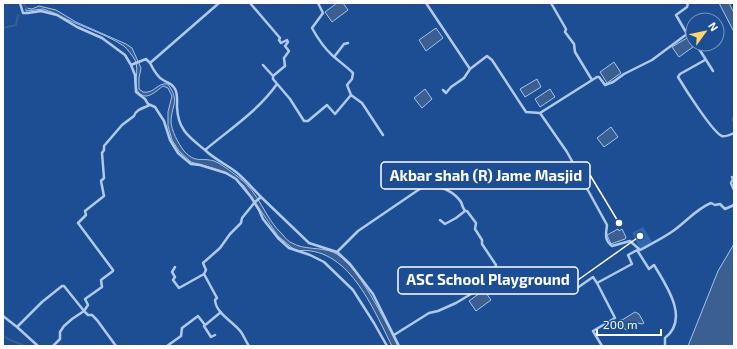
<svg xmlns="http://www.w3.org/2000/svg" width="737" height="349" font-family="'Exo 2',sans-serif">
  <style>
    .green { fill: #3167b0 }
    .water { fill: #3c5f91; stroke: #a2c4f0 }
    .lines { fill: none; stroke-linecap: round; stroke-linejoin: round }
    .canal { stroke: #3c5f91; stroke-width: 2 }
    .street { stroke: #afcaee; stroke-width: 2.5 }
    .leader { fill: none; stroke: #fff; stroke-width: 1.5 }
    .callout-dot { fill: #fff; stroke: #1d4e93; stroke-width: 1.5 }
    .callout { fill: #1d4e93; stroke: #fff; stroke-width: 1.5 }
    .callout-label { font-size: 15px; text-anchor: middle; font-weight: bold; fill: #fff }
  </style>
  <rect width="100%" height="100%" fill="#1d4e93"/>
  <path class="green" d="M643 227 652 242 640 249 632 233Z"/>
  <path class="water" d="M337 3H343L348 10 332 22 325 12Z
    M719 3H729L734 13V32Z
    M39 6 56 10 76 22 126 44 132 48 141 68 139 78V89L143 92C155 94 157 82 168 84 180 102 172 103 171 121 171 130 178 143 184 151 196 164 200 157 214 161 222 164 230 171 237 176 260 192 264 218 283 235 285 238 289 242 292 243 304 250 320 247 333 252 357 262 386 323 398 346H392C373 309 348 244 296 251L278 236 244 186 236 179 219 170 191 162 179 151 172 140 168 126V112L172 96 168 88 163 86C156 91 147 101 139 93 132 87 140 69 135 60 133 56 127 49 124 46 102 32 76 25 54 13L43 9 26 11V8L32 9Z
    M436 28 443 38 426 51 419 40Z
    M687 38 693 47 679 57 672 47Z
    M614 62 621 73 607 83 600 72Z
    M537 79 541 87 525 97 520 89Z
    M425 89 432 99 422 108 414 98Z
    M550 89 555 97 540 107 535 99Z
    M611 127 618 137 604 147 597 138Z
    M618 229 619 231 622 229 626 237 625 239 611 244 607 235Z
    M734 244V346H688L718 271Z
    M484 290 491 300 476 311 469 301Z
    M635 312 639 314 644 323 642 324 638 323 627 330 621 327 620 320H622Z"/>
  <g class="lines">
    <path class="canal" d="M23 3 27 9
      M3 28 16 25 18 15
      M3 335 8 339 25 346"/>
    <path class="street" d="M20 3 23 13H28L41 11 57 15 77 27 102 38 125 55 131 65 146 59 150 63 219 3
      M250 3 280 38 279 40 281 43 287 40 288 42 285 46 289 51 284 58 285 66 273 76 263 65
      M318 3 323 13 312 28C318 39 324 48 333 56 340 62 347 67 353 73L352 79 347 85 351 95 362 103 383 135
      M426 3 470 69
      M551 3 566 29 565 32 574 44 575 52 592 80
      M687 34 690 36 693 39
      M696 44 713 71
      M334 57 344 44 348 43
      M705 60 680 74 678 77C684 87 713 133 722 136 726 137 730 135 734 133
      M150 63C153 69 157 77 163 80 168 83 172 83 175 89 178 94 177 101 177 107 178 130 189 137 205 150 230 129 258 111 277 84
      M131 65 135 75 136 92 145 99 148 104 155 107 164 121 170 140 178 153 185 159 191 164 200 165 226 173 236 179 251 197 259 210 263 219 278 238 289 248 310 255 324 262 353 290 374 323 387 346
      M273 76V79L290 99 304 121H308L327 105 335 114 351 95
      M443 90 446 93 451 87 464 78 470 69 487 56 492 60 526 112 540 113
      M734 118V121
      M732 177 733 179 731 183 734 190
      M261 197 309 243 337 252 350 264 373 294 399 346
      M440 220 445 224 456 218 465 211
      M639 249 630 241 612 246C604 240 606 234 607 225L567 152 540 113 597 77H599L605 85 613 82 624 74 652 60 687 34 676 15 687 7 688 3
      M637 250 649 269 654 265C666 285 690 319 665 338V346
      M337 252 358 231 427 184C440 186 453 190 461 202 462 205 463 208 465 211H467L476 223 475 229 482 240V244L496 265C494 276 492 281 481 288L476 278
      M175 267 172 272 175 277 173 280 179 288 204 274 206 270 203 263 220 248 230 234 241 223 242 218 255 202 261 197C252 188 246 180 236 172 226 164 214 159 205 150
      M204 274 217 298 215 300C216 314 234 322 241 332 244 336 246 342 249 346
      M597 283 615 318 593 331 602 346
      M570 293 593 277 597 283 632 264 628 255 639 249 640 250C651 244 663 238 673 231 686 222 696 209 711 203L715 205 720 204 725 209 734 205
      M3 316 17 327 42 302 62 286H64L84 311 72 319 64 326 60 332V339L53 346
      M17 327 38 346
      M215 335 211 337 204 326 221 312
      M394 335 429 313 438 311 456 303 481 288
      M116 346 97 320 92 315H88L84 311 88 305 85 299 102 287 101 280 113 271V270L78 223 86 215 85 211 104 196 101 181 104 178 102 153 104 150V146L122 125 134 116C136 109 144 108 150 105
      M167 346 181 336 182 328 198 316 205 325"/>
  </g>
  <path class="leader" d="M619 223L590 175M640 236L578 280"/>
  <g class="callout-dot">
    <circle cx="619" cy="223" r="4"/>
    <circle cx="640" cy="236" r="4"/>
  </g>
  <g class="callout">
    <rect x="381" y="162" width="209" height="27" rx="4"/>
    <rect x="398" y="267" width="180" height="27" rx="4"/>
  </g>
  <g class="callout-label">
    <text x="486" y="181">Akbar shah (R) Jame Masjid</text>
    <text x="488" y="285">ASC School Playground</text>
  </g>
  <rect width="737" height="349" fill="none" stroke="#ffffff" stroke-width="8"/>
  <g transform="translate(705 32) rotate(57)"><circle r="19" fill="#1d4e93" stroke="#7795be"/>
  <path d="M0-3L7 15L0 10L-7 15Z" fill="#fdd76e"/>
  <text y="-6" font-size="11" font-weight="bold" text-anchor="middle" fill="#ffffff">N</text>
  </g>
  <path d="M597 329v6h64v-6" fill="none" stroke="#ffffff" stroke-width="2"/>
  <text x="603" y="329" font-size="12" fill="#ffffff" stroke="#1d4e93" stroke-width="3" paint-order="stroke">200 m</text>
</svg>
